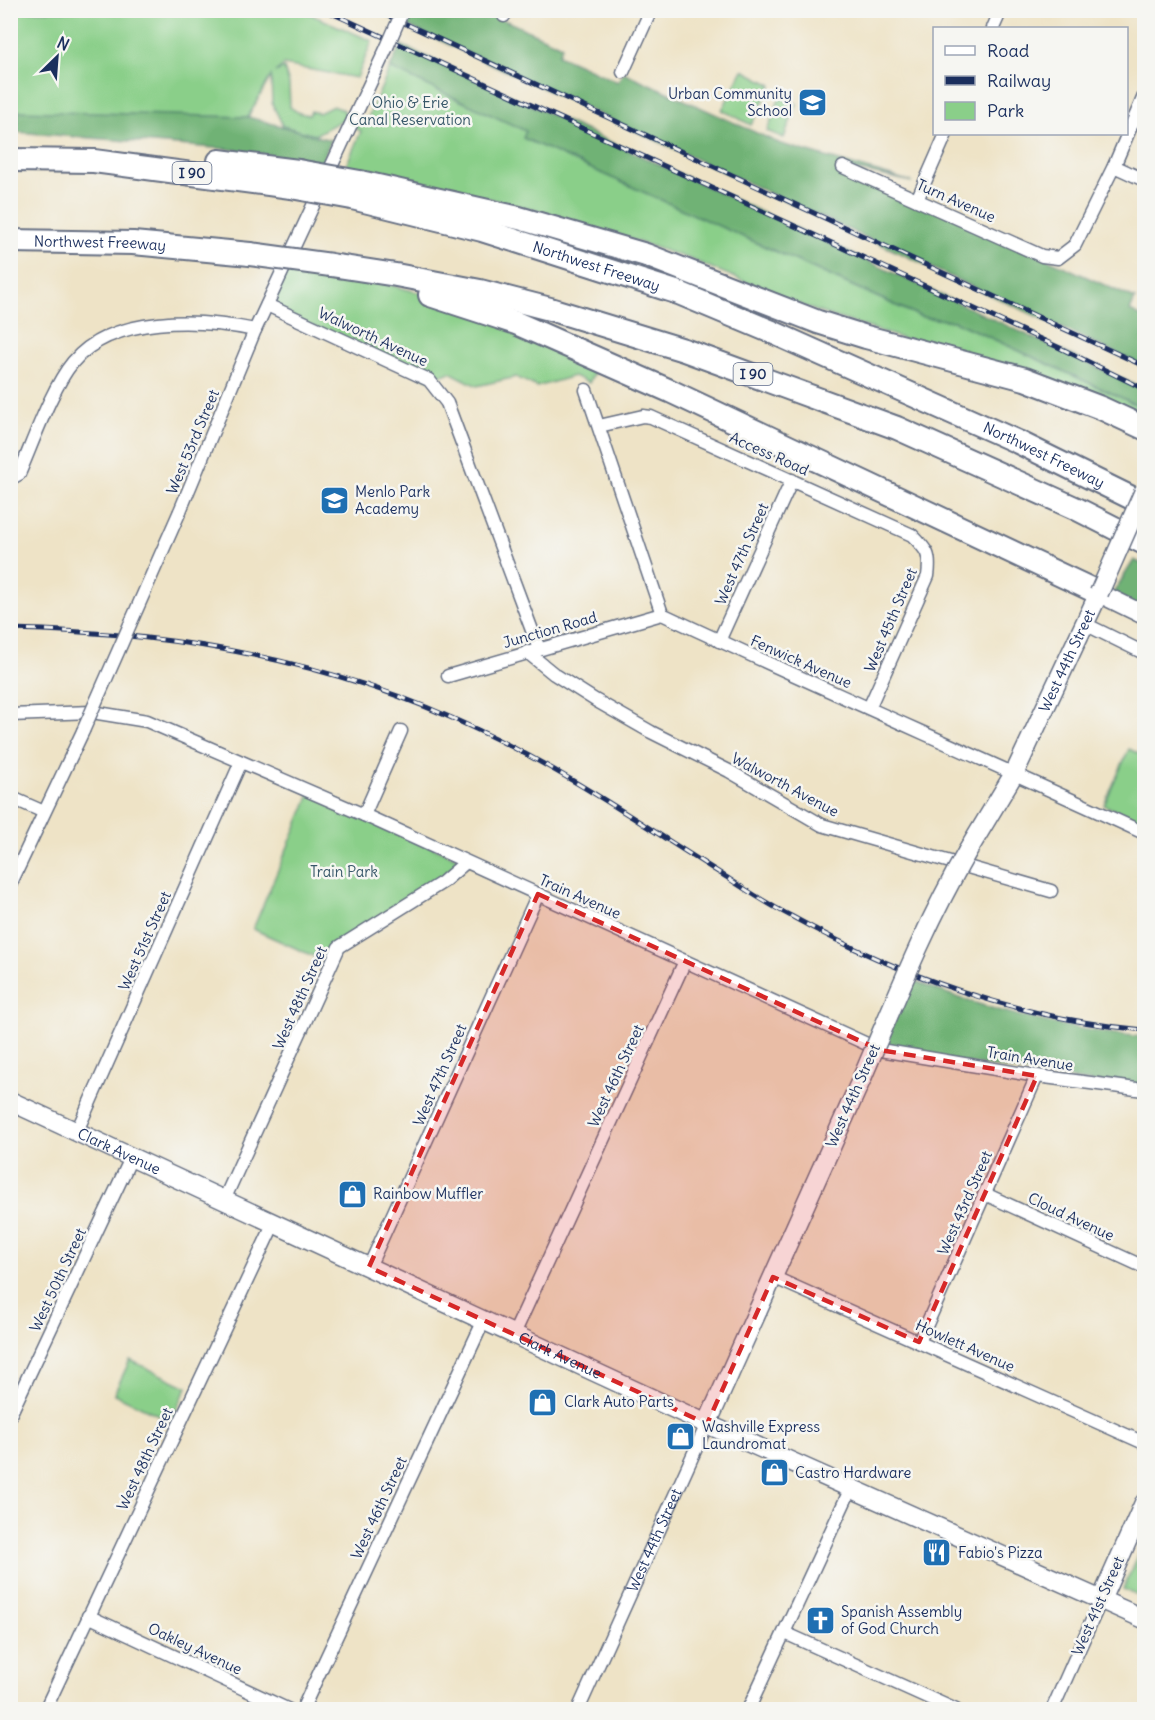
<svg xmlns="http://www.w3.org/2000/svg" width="1155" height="1720" font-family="Delius,sans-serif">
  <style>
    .green { fill: #8acf89; stroke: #527f74; stroke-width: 1.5 }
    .forest { fill: #6fb275; stroke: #45706a; stroke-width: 1.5 }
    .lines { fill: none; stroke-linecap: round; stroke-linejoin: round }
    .street-casing { stroke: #656e82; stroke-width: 15 }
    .secondary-casing { stroke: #656e82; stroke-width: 21 }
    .highway-casing { stroke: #656e82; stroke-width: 26 }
    .street { stroke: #fff; stroke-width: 12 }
    .secondary { stroke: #fff; stroke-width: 18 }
    .highway { stroke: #fff; stroke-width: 22 }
    .rail-casing { stroke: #1b2f5e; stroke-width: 5 }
    .rail { stroke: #f6f6f2; stroke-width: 3; stroke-dasharray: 9; stroke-linecap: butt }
    .street-bridge-casing { stroke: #656e82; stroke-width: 15; stroke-linecap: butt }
    .secondary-bridge-casing { stroke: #656e82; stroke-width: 21; stroke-linecap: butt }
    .highway-bridge-casing { stroke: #656e82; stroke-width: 26; stroke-linecap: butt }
    .street-bridge { stroke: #fff; stroke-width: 12 }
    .secondary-bridge { stroke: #fff; stroke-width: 18 }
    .highway-bridge { stroke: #fff; stroke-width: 22 }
    .marked { fill: #d62828; fill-opacity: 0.2; stroke: #d62828; stroke-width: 4.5; stroke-dasharray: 12 8; stroke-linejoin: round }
    .labels { text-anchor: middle; stroke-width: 5; stroke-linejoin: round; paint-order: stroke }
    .shield { fill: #f6f6f2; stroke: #5d6b8a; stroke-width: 1.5 }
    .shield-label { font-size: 14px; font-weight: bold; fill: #1b2f5e }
    .poi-label { font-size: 15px; fill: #1b2f5e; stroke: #f6f6f2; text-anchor: start }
    .park-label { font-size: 15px; fill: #375769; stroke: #f6f6f2 }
    .street-label { font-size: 15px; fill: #1b2f5e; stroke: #f6f6f2 }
  </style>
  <rect width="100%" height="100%" fill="#f6f6f2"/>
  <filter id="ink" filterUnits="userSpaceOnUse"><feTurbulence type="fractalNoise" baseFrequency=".0167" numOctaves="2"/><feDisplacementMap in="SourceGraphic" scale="12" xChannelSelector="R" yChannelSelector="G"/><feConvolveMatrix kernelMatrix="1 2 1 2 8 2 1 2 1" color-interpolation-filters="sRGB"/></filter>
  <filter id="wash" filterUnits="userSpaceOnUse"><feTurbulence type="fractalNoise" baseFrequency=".008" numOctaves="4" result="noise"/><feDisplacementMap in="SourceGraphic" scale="24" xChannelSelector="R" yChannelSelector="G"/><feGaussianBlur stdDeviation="1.35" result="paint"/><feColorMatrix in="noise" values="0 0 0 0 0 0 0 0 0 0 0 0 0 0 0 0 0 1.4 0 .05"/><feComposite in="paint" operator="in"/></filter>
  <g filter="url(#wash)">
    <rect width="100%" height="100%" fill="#eee3c6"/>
    <path class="green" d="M10 11H303L372 41 357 78 284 65 275 72 284 68 289 84 290 107 299 113 309 115 311 111 319 113 333 106 344 110V112L366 122 390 68 526 131 524 138 921 317 954 321 1144 408V423L895 336 816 311 690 259 626 238 550 214 453 189 346 166 361 131 340 121 315 135 283 126 272 103 271 76 248 117 11 133Z
      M743 70 772 85 751 125 722 110Z
      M780 97 797 104 784 138 767 131Z
      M289 259 448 300 600 360 589 383 574 376 537 387 516 377 477 386 450 372 429 380 267 305Z
      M1129 749 1144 756V824L1104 805Z
      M311 792 466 862 339 947 331 964 253 929Z
      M130 1360 187 1387 171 1421 114 1394Z
      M1144 1542V1599L1123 1589Z"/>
    <path class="forest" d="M376 11H484L562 46 558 55 618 82 623 72 781 144 912 182 848 168 1135 299 1130 311 1144 318V366Z
      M401 45 1144 389V408L954 321 922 317 523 138 526 131 390 68Z
      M18 111 248 117 331 140 322 162 227 149 17 132Z
      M1134 560 1144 565V615L1110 598Z
      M905 977C979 1009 1064 1030 1144 1037V1090L880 1050Z"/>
  </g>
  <g filter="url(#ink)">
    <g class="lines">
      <defs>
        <g id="street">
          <path d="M504 16 507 10"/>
          <path d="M993 28 1001 10"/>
          <path d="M623 72 651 10"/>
          <path d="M1114 166 1144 180"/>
          <path d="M843 167 1042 256 1058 258 1075 245 1114 166 1144 96"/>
          <path d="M917 200 946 134"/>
          <path d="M267 305 429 380 447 403 539 649"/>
          <path d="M586 390 662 614C822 689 984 759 1144 833"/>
          <path d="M599 426 643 416 651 417 912 535C927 550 931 554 928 576L869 708"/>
          <path d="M10 479 19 474C33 442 52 387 73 362 113 314 200 319 255 330"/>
          <path d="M180 511 255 330 387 47"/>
          <path d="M1085 624 1144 653"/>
          <path d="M719 641 792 480"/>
          <path d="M527 652 554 674 595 700 651 732 729 771 822 825 1051 891"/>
          <path d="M448 676 662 614"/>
          <path d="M10 715 92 712 147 721 364 815 880 1050 1037 1076 1144 1090"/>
          <path d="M10 797 44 812"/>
          <path d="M364 815 401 731"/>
          <path d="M10 885 83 731"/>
          <path d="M77 1131 241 762"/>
          <path d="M985 1194 1144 1267"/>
          <path d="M224 1200 339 947 443 882 466 862"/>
          <path d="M369 1267 538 894"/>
          <path d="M773 1277 1144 1443"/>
          <path d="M514 1334 685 961"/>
          <path d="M919 1342 1037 1076"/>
          <path d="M10 1415 132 1156"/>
          <path d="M88 1616 289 1710"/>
          <path d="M785 1633 956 1710"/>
          <path d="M45 1710 274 1223"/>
          <path d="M302 1710 484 1320"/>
          <path id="s1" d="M578 1710 707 1424"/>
          <path d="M748 1710 851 1488"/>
          <path d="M1052 1710 1101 1600"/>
        </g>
        <g id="secondary">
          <path id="s2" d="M967 852 1015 772 1099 593 1144 615"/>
          <path id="s3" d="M10 1101 707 1424 1144 1619"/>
          <path d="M707 1424 862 1078"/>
          <path d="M1101 1600 1144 1503"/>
        </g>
        <g id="highway">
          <path d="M10 160 94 161 291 187"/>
          <path d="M219 161 298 171"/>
          <path d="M360 182 519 218 646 255 818 322 866 337 1025 379 1101 408 1144 428"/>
          <path id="s4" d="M352 198 482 230 679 293 772 332 1018 442 1144 504"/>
          <path id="s5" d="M10 241 133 243 250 254"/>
          <path d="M331 265 396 275 480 291 550 309 684 350 897 428 1077 509 1144 543"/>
          <path d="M430 295 516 323 670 391 1099 593"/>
        </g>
      </defs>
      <use href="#street" class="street-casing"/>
      <use href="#secondary" class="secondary-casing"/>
      <use href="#highway" class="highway-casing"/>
      <use href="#street" class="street"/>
      <use href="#secondary" class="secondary"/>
      <use href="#highway" class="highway"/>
      <defs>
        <path id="rail" d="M325 10 1060 348 1144 389
          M376 10 1144 366
          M10 629C172 632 334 660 480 731 565 771 643 825 723 875 745 889 767 904 791 916 899 976 1021 1019 1144 1030"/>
      </defs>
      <use href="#rail" class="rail-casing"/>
      <use href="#rail" class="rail"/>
      <defs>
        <path id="street-bridge" d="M387 47 403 10
          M83 731 180 511"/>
        <path id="secondary-bridge" d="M1099 593 1144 491
          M862 1078C895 1001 925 925 967 852"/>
        <path id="highway-bridge" d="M298 171 360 182
          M291 187 352 198
          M250 254 331 265"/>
      </defs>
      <use href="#street-bridge" class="street-bridge-casing"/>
      <use href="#secondary-bridge" class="secondary-bridge-casing"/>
      <use href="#highway-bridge" class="highway-bridge-casing"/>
      <use href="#street-bridge" class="street-bridge"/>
      <use href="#secondary-bridge" class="secondary-bridge"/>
      <use href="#highway-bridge" class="highway-bridge"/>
    </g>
  </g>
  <path class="marked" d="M538 894 880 1050 1037 1076 919 1342 773 1277 707 1424 369 1267Z"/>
  <defs>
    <symbol id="school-square" viewBox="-11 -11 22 22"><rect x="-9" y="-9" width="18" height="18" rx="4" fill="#1f6fb2" stroke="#f6f6f2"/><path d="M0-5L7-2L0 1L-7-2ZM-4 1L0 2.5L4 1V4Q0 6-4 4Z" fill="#fff"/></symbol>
    <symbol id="shop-square" viewBox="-11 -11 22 22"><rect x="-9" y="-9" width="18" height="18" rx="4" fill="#1f6fb2" stroke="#f6f6f2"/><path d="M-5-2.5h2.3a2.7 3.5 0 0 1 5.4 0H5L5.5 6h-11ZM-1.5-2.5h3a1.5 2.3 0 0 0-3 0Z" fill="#fff"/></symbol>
    <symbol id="restaurant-square" viewBox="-11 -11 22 22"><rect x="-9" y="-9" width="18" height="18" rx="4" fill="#1f6fb2" stroke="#f6f6f2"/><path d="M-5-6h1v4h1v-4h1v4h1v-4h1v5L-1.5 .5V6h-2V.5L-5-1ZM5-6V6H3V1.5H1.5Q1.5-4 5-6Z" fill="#fff"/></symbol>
    <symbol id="church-square" viewBox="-11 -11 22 22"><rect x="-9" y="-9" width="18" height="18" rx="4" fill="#1f6fb2" stroke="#f6f6f2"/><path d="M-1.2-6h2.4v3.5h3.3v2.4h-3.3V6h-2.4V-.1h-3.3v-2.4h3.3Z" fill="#fff"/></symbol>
  </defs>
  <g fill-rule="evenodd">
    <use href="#school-square" x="796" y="86" width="33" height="33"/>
    <use href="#school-square" x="318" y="484" width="33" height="33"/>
    <use href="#shop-square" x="336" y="1178" width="33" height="33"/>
    <use href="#shop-square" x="526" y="1386" width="33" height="33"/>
    <use href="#shop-square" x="664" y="1420" width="33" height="33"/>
    <use href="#shop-square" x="758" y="1456" width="33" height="33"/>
    <use href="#restaurant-square" x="920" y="1536" width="33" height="33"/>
    <use href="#church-square" x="804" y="1604" width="33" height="33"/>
  </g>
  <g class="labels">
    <g class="shield">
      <rect x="172.5" y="162" width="39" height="22" rx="4.5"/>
      <rect x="733.5" y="363" width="39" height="22" rx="4.5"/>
    </g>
    <g class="shield-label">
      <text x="192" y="178">I 90</text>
      <text x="753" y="379">I 90</text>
    </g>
    <g class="poi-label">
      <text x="792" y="99" text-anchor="end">Urban Community<tspan x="792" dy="17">School</tspan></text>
      <text x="355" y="497">Menlo Park<tspan x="355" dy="17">Academy</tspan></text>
      <text x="373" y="1199">Rainbow Muffler</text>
      <text x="564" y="1407">Clark Auto Parts</text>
      <text x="702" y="1432">Washville Express<tspan x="702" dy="17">Laundromat</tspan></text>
      <text x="795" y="1478">Castro Hardware</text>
      <text x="958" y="1558">Fabio's Pizza</text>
      <text x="841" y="1617">Spanish Assembly<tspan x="841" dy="17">of God Church</tspan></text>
    </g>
    <g class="park-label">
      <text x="410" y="108">Ohio &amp; Erie<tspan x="410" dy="17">Canal Reservation</tspan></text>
      <text x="344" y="877">Train Park</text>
    </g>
    <g class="street-label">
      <text transform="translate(956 201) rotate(24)" y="5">Turn Avenue</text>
      <text dy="5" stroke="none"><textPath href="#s5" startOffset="90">Northwest Freeway</textPath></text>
      <text dy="5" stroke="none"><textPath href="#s4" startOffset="254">Northwest Freeway</textPath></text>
      <text transform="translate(373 337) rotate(25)" y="5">Walworth Avenue</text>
      <text transform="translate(193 442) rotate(-67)" y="5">West 53rd Street</text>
      <text transform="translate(769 454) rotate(24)" y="5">Access Road</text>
      <text dy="5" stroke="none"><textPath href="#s4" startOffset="740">Northwest Freeway</textPath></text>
      <text transform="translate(742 554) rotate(-66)" y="5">West 47th Street</text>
      <text transform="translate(891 620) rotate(-67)" y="5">West 45th Street</text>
      <text transform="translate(550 630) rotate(-16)" y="5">Junction Road</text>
      <text dy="5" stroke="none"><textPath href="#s2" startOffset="216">West 44th Street</textPath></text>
      <text transform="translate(801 662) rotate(24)" y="5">Fenwick Avenue</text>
      <text transform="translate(785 785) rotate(28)" y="5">Walworth Avenue</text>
      <text transform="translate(580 897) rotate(24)" y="5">Train Avenue</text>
      <text transform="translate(145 941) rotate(-66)" y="5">West 51st Street</text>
      <text transform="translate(300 998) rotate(-66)" y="5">West 48th Street</text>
      <text transform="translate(1030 1059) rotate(9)" y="5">Train Avenue</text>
      <text transform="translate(440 1075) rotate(-66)" y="5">West 47th Street</text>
      <text transform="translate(616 1076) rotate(-65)" y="5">West 46th Street</text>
      <text transform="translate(853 1096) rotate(-66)" y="5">West 44th Street</text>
      <text dy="5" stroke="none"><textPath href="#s3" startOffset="120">Clark Avenue</textPath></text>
      <text transform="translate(965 1203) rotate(-66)" y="5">West 43rd Street</text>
      <text transform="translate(1071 1217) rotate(25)" y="5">Cloud Avenue</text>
      <text transform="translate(58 1280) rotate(-65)" y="5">West 50th Street</text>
      <text transform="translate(965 1346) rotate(24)" y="5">Howlett Avenue</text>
      <text dy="5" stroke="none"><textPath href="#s3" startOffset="606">Clark Avenue</textPath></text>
      <text transform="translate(145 1459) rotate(-65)" y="5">West 48th Street</text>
      <text transform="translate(379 1508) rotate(-65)" y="5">West 46th Street</text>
      <text dy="5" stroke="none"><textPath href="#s1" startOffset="186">West 44th Street</textPath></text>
      <text transform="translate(1098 1606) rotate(-66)" y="5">West 41st Street</text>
      <text transform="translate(195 1649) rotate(25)" y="5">Oakley Avenue</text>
    </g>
  </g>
  <rect width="1155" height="1720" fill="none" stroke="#f6f6f2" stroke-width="36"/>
  <rect x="933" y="27" width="195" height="108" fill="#f6f6f2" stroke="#9ea6b7" stroke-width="1.5"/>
  <rect x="945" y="46" width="30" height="9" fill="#ffffff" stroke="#9ea6b7" stroke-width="1.5"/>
  <text x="987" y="57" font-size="18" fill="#1b2f5e">Road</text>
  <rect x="945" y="76" width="30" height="9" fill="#1b2f5e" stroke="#9ea6b7" stroke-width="1.5"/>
  <text x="987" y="87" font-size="18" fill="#1b2f5e">Railway</text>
  <rect x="945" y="102" width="30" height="18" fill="#8acf89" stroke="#9ea6b7" stroke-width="1.5"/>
  <text x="987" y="117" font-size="18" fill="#1b2f5e">Park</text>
  <g transform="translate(57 57) rotate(25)" stroke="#f6f6f2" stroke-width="4.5" paint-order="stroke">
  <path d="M0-4.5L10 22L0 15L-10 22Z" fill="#1b2f5e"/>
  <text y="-9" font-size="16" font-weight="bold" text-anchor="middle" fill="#1b2f5e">N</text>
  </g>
</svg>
